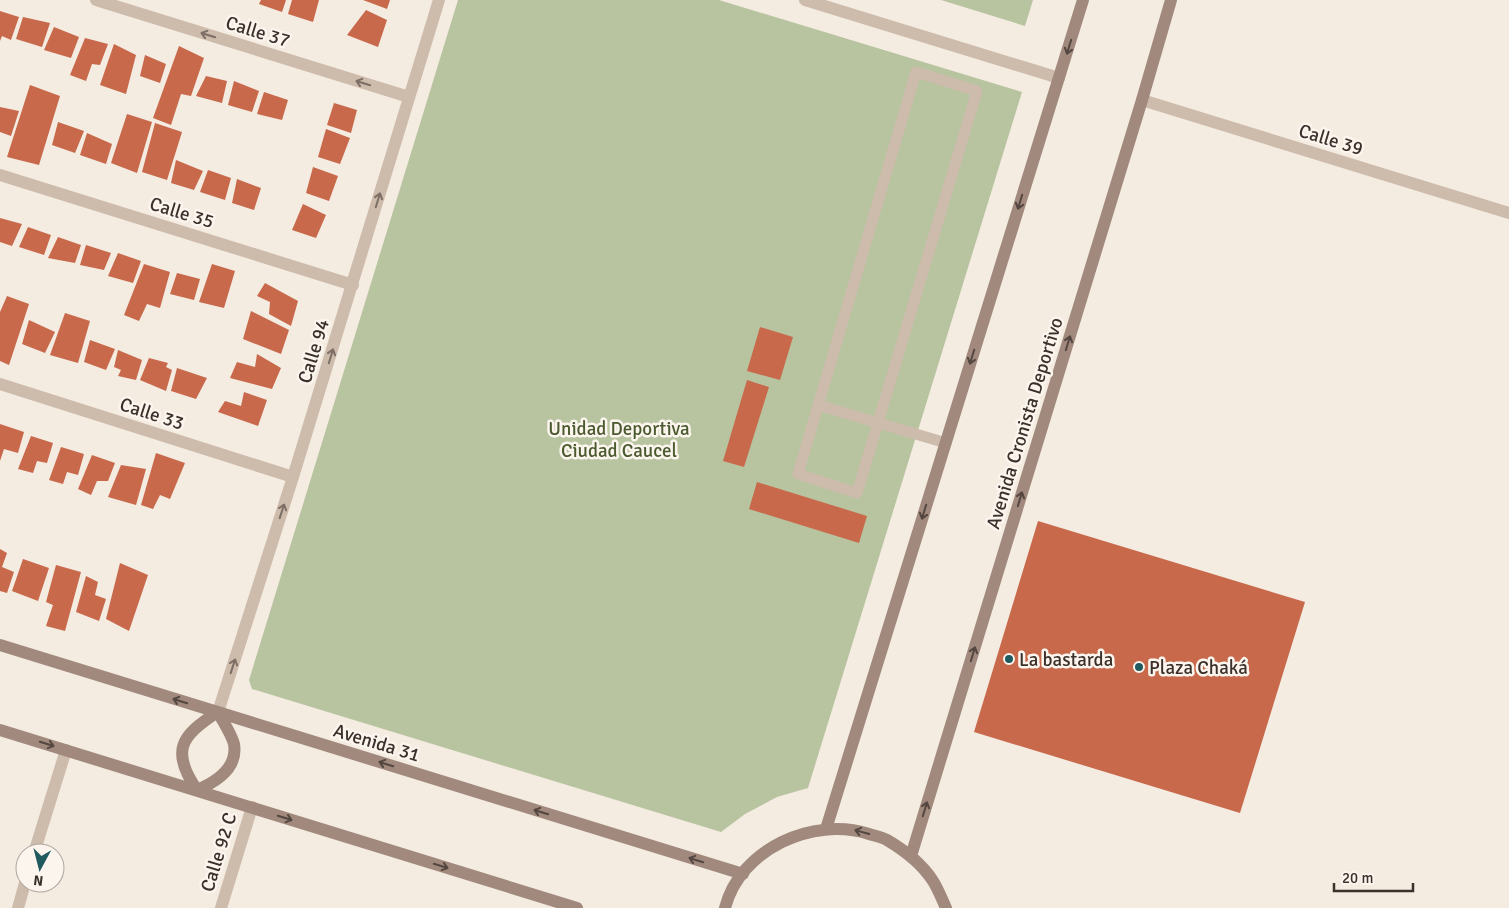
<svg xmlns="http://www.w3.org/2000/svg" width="1509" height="908" font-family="Signika,sans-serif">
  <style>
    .green { fill: #b8c4a0 }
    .building { fill: #c8694b }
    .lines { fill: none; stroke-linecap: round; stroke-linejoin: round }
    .service { stroke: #cdbbac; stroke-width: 11 }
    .minor { stroke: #cdbbac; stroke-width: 12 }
    .secondary { stroke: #a18a7d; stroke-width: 12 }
    .oneway { stroke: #7d6f65 }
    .oneway2 { stroke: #544640 }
    .poi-dot { fill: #1f5a5e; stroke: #fbf5ee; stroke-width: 2 }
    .labels { text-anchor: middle; stroke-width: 5; stroke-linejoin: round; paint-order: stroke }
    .street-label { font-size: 19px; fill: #3b302b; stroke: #fbf5ee }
    .park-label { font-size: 19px; fill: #4a5a2e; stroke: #fbf5ee }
    .poi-label { font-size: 19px; fill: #3b302b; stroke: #fbf5ee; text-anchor: start }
  </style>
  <rect width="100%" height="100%" fill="#f4ebe1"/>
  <path class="green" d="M458 0H719L1022 92 808 788 777 797 745 814 721 832 252 689 249 680Z
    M941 0H1033L1025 26Z"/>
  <path class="building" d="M261 0H286L282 12 259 4Z
    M292 0H319L313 22 288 14Z
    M363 0H390L387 9Z
    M366 10 387 20 378 47 347 35Z
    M0 11 19 17 11 40 2 36 0 41Z
    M23 17 50 23 42 47 16 39Z
    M54 27 79 37 71 58 44 50Z
    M85 38 108 44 100 65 92 64 86 81 70 75Z
    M114 44 136 55 126 94 100 85Z
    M179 46 204 58 191 96 181 94 171 125 153 118Z
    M145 55 166 64 160 83 140 76Z
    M206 76 227 81 222 103 196 96Z
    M234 81 259 91 252 112 228 105Z
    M30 85 60 96 39 165 7 157Z
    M264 92 288 100 282 120 257 114Z
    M334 103 357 110 351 133 327 125Z
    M0 107 19 111 11 136 0 132Z
    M127 114 152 122 137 173 111 163Z
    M58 122 84 131 75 153 52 145Z
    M155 123 182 132 167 180 142 172Z
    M326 129 350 138 340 164 318 157Z
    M87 133 112 144 106 164 80 155Z
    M176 160 203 171 194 190 171 183Z
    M313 167 338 176 329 201 306 193Z
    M208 170 231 178 225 200 200 192Z
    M237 179 261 188 254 210 232 203Z
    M303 204 326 215 316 238 292 230Z
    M0 218 22 224 12 246 0 242Z
    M28 227 51 235 44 255 19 247Z
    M58 237 81 245 75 263 48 258Z
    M86 245 111 253 104 270 80 265Z
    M118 253 141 261 133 283 108 276Z
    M144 264 170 272 160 308 147 304 139 321 124 315Z
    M212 264 235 271 224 308 199 302Z
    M177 273 200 279 194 300 170 294Z
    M265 283 298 301 291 326 269 314 270 302 257 296Z
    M7 296 29 304 9 365 0 361V312Z
    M251 311 289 330 281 354 243 339Z
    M65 313 90 321 78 363 50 355Z
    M29 320 55 332 45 353 22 344Z
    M760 327 793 337 780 380 747 371Z
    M90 340 115 349 106 370 84 362Z
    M118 350 142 360 136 380 118 376 121 370 114 367Z
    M257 354 281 368 272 389 230 378 237 362 255 367Z
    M149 358 168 363 166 367 172 370 166 391 140 380Z
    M177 368 207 378 196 399 171 391Z
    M747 380 769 387 744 467 723 461Z
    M244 392 267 400 258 426 218 412 225 401 241 406Z
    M0 424 24 432 18 453 4 449 0 461Z
    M31 436 53 443 47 463 37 461 33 473 18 469Z
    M61 447 84 454 78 475 67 472 63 484 49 480Z
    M156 453 185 463 170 499 160 495 153 509 141 505Z
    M92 455 115 463 108 481H97L91 495 78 489Z
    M121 465 146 469 136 505 108 497Z
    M757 482 867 516 859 543 749 509Z
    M1038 521 1305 602 1240 813 974 732Z
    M0 549 7 553 2 567 14 572 7 593 0 591Z
    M23 559 49 568 38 601 12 591Z
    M120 563 148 575 129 631 106 619Z
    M56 565 81 572 65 631 46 626 53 605 46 602Z
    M86 576 98 582 95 595 106 599 99 621 76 612Z"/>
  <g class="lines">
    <path class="service" d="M916 72 977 91 857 493 798 474Z
      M818 405 946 443"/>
    <path class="minor" d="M96 0 409 97
      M805 0 1059 78
      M1142 100 1509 213
      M0 175 353 285
      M0 384 293 477
      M218 712 293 477 439 0
      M34 853 66 750
      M18 908 25 883
      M221 908 252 807"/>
    <path class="secondary" d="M0 645 743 874
      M218 712C223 722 231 733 234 744 238 768 216 782 197 790 170 751 181 735 218 712Z
      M0 730 577 908
      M826 829 1083 0
      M911 856 1142 100 1171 0
      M725 908C740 849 813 816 869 834 875 836 882 837 887 840 904 850 922 864 933 881 938 889 942 899 946 908"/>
  </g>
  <defs><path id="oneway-shaft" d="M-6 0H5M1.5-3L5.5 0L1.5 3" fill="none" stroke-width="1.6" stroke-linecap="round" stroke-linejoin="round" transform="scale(1.25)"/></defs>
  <g class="oneway">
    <use href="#oneway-shaft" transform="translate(208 35) rotate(-163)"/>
    <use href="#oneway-shaft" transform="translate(363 83) rotate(-163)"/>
    <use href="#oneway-shaft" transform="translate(378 200) rotate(-73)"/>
    <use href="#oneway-shaft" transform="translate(331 356) rotate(-73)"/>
    <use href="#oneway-shaft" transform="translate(282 511) rotate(-72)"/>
    <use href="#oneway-shaft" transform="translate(233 666) rotate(-72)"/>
  </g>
  <g class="oneway2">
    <use href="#oneway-shaft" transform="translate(1069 47) rotate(107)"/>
    <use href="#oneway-shaft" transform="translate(1020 202) rotate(107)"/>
    <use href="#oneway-shaft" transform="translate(1068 343) rotate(-73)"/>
    <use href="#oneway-shaft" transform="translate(972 357) rotate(107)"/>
    <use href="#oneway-shaft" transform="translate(1020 499) rotate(-73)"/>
    <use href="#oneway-shaft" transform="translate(924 512) rotate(107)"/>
    <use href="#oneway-shaft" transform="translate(973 654) rotate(-73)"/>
    <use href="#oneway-shaft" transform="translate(180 701) rotate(-163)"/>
    <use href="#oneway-shaft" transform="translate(47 744) rotate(17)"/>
    <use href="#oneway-shaft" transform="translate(386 764) rotate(-163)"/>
    <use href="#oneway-shaft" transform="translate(925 809) rotate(-73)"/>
    <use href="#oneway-shaft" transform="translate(541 812) rotate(-163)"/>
    <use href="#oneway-shaft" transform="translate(285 818) rotate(17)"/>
    <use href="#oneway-shaft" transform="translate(862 832) rotate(-165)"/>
    <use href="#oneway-shaft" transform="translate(696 860) rotate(-163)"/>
    <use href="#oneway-shaft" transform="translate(441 866) rotate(17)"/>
  </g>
  <g class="poi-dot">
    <circle cx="1009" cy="659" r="5"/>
    <circle cx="1139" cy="667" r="5"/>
  </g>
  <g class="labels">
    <g class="street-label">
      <text transform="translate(258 31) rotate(17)" y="7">Calle 37</text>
      <text transform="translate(1331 139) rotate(17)" y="7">Calle 39</text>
      <text transform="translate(182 212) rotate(17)" y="7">Calle 35</text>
      <text transform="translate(313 351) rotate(-73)" y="7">Calle 94</text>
      <text transform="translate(152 413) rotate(18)" y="7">Calle 33</text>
      <text transform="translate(1024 423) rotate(-73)" y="7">Avenida Cronista Deportivo</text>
      <text transform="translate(377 742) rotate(17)" y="7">Avenida 31</text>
      <text transform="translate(218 852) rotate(-73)" y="7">Calle 92 C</text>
    </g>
    <g class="park-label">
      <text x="619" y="435">Unidad Deportiva<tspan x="619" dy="22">Ciudad Caucel</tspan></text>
    </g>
    <g class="poi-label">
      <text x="1019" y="666">La bastarda</text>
      <text x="1149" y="674">Plaza Chaká</text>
    </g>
  </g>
  <g transform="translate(40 868) rotate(187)"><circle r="24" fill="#fbf5ee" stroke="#aea6a0"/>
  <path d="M0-4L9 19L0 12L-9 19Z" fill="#1f5a5e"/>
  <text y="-8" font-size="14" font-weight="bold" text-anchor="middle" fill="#3b302b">N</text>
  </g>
  <path d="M1334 883v8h79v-8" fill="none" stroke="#3b302b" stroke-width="2.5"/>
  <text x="1342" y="883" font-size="15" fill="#3b302b" stroke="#fbf5ee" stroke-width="4" paint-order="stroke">20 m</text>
</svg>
